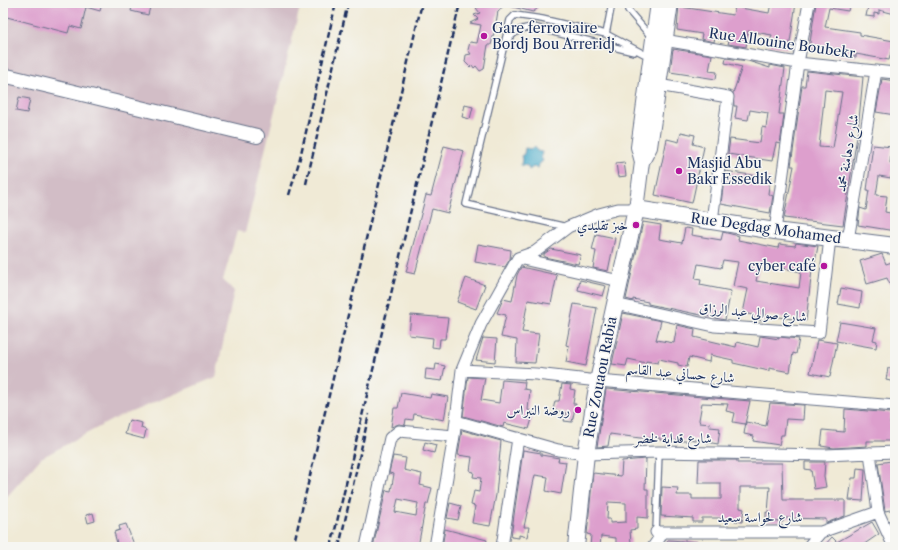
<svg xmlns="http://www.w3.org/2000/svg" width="898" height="550" font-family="'Libre Caslon Text',Amiri,serif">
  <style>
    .industrial { fill: #d2bdc6 }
    .water { fill: #4bacca; stroke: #336e94 }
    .building { fill: #dd9fcd; fill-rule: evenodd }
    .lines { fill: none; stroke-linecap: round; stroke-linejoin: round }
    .service-casing { stroke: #667088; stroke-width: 8 }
    .minor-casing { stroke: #667088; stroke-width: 13 }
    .tertiary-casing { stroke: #667088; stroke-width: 16 }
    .secondary-casing { stroke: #667088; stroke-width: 18 }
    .service { stroke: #fff; stroke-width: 5.5 }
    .minor { stroke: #fff; stroke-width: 11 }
    .tertiary { stroke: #fff; stroke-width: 14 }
    .secondary { stroke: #fff; stroke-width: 16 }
    .rail { stroke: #1b2f5e; stroke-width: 2.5; stroke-dasharray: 6 3; stroke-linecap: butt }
    .poi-dot { fill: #b5179e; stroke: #f6f6f2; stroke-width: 1.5 }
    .labels { text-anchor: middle; stroke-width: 3; stroke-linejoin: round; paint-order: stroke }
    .poi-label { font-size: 14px; fill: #1b2f5e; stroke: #f6f6f2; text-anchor: end }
    .street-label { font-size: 14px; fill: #1b2f5e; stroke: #f6f6f2 }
  </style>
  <rect width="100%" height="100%" fill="#f6f6f2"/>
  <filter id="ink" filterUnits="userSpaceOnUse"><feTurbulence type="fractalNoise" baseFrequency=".025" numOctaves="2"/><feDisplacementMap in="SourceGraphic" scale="8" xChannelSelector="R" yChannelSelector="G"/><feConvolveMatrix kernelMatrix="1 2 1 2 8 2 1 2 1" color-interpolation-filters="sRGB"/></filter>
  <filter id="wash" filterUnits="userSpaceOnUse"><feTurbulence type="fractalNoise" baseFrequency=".012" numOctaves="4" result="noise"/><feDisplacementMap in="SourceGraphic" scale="16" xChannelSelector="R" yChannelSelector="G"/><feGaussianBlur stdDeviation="0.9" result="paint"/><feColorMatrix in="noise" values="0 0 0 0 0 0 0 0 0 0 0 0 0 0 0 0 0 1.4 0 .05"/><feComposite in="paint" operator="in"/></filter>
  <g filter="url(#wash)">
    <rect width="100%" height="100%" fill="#f0ead6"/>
    <path class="industrial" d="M3 3H301L245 233 237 231 223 280 234 291 216 377 112 420 41 458 3 501Z"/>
    <path class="water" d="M535 147 537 151 542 152 541 157 543 161 539 164 538 168 533 167 529 170 528 166 521 165 522 159 521 156 524 154 525 148 531 149Z"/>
    <g id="blocks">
      <path class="building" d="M3 3H102L100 11 86 7 81 29 70 26 68 33 3 16Z
        M133 3H151L148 15 131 11Z
        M479 3H507L498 11 495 29 491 45H488L484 69 480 71 476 66 474 68 472 65 470 67 465 62 466 55 471 54 468 50 470 42 477 43 481 25 470 23 478 19 474 15 480 13 476 8 482 6Z
        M510 3H535L538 8 533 12 509 6Z
        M679 3H681V7L733 15 735 7 769 13 771 3H796L789 49 769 45 772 35 748 31 746 47 728 44 729 41 715 37 714 42 701 39 702 34 677 30Z
        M816 3H850L848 11 829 8 825 27 860 32V35L894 41 889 60 856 54V57L843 56 809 49Z
        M863 3H895V14L879 10V14L874 13V17L866 16 868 7 863 6Z
        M673 49 712 55 709 71 717 72 716 79 670 72Z
        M726 58 748 61 770 68V65L785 68 779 114H784L782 131 780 144 776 143 772 161 728 154 730 139 760 143 762 127 766 128 768 113 750 110 748 120 735 118 737 106H734L733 93 742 67 725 63Z
        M807 71 863 77 858 130 843 225 784 218 794 166H791L802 86H805ZM825 90 842 92 833 148 819 147Z
        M882 79 895 81V115L876 112Z
        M19 97 30 99 27 113 16 111Z
        M465 105 473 107 470 119 462 117Z
        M681 132 695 135 693 144 704 147 692 203 655 195 667 139 679 142Z
        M873 145 892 147 890 163 893 164 891 178 879 176 876 195 887 196 885 212 895 214V231L858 225 860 208 866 210 869 190H867Z
        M444 146 464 151 448 213 432 209 415 274 406 272 426 195 431 196Z
        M624 162 626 176 618 177 616 163Z
        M725 171 770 178 768 194 773 196 770 213 721 204Z
        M643 222 661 225 659 239 682 243 685 228 692 229 691 235 721 240 723 232 739 236 738 240 778 248 779 244 795 246 796 243 818 246 815 262 813 261 806 321 766 315 765 321 753 319V315L743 313 748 289 733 286 738 262 723 260 721 268 698 264 695 279 701 280 700 285 731 291 725 320 648 304V302L633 299V301L626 299ZM760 263 801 272 799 288 756 281Z
        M596 234 615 238 608 271 593 268 596 251 592 250Z
        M478 244 511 250 510 259 505 267 475 262Z
        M551 249 581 255 578 264 544 257V254Z
        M882 254 886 264 895 261V296L887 278 867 284 860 261Z
        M521 267 557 275 551 304 528 300 522 332 539 334 535 363 516 362 517 340 501 337 506 315 497 313 503 299 512 301 517 275Z
        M466 278 485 285 476 309 457 302Z
        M580 280 606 286 603 296 578 290Z
        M841 288 862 292 860 308 838 304Z
        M574 304 597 308 586 366 566 362 569 346 566 345Z
        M623 313 661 321 656 340 674 343 677 325 695 329 694 337 736 347 737 342 758 347 760 336 779 339V337L799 339 796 354 793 353 790 372 769 368V371L733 363V360L710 355 709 362 689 357 687 367 678 365V363L659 359 658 363 646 361V363L628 359 626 366 612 364Z
        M411 315 448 318 445 339H440L439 348 432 347 433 338 409 335Z
        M840 322 876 328 873 340 877 341 876 348 836 341Z
        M483 338 497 339 495 362 476 360Z
        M817 340 837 343 830 377 810 373Z
        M436 364 445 366 442 381 425 379 426 369 435 370Z
        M888 368 895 369V382L886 380Z
        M468 377 485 378 481 400 499 403 502 380 525 382 524 389 530 390 528 410 534 412 529 429 504 423 503 427 463 416Z
        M562 384 571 385 570 389 575 390 573 404H576L572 422 564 421 566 413 553 410 555 401H559Z
        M606 389 750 401 745 424 733 422 735 413 726 411 728 404 702 403 699 420 700 423 711 424 710 427 720 428 718 444 689 439V441H676L660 440V438H640L610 434 608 446 597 447Z
        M401 393 430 398 431 394 448 397 444 420 414 414 413 420 406 419 405 425 399 424 391 427 394 408H398Z
        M770 403 804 405 803 420 786 419 784 435H781L779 445 753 441 754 436 744 434 746 422 766 426Z
        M845 409 891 413 890 424H895V441H867V446L834 448 821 446 823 430 844 432Z
        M129 420 142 423 141 428 146 430 144 439 125 434Z
        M462 430 501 441 496 495 490 526 472 523 475 506 471 505 474 491 479 492 481 478 473 477 474 472 470 471 472 457 458 455Z
        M425 442 436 445 434 453 423 450Z
        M523 450 541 453V455L559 458 558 461 566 462 561 494 546 491 548 477 535 475 524 527H529L527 537 519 535V538L511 537Z
        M393 456 406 458 404 470 422 474 420 485 432 488 428 504H426L418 547H373L386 490 391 491 394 474 389 473ZM398 499 418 503 416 516 395 512Z
        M646 459 645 489H648V518L637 517V529L630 530 631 544 625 545V547H616V538L601 536 600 547H590L591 535 587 534 593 473 621 476 622 461ZM608 502 626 503V522L610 523V519H607Z
        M699 460H737V463H782L783 500H845V516L826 523V519L783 518V522L766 521V512L768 513 770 487H740V508L744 509 742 522 718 518H702V522H693V518L661 516 662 487 678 488 677 495H692V499H721V483H698Z
        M891 461 895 479V509L885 511 878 463Z
        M805 462H825L824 476 826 487 814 489 811 470 805 469Z
        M857 468 865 469 863 501 849 500 852 478H856Z
        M450 503 461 506 458 520 447 518Z
        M93 513 95 521 88 523 86 515Z
        M872 522 879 534 860 547H823L832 537 837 542Z
        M126 524 135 547H118L114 532 120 530 119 526Z
        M445 529 487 540 485 547H442Z
        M668 540 702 542V547H662Z"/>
    </g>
  </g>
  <g filter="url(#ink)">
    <use href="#blocks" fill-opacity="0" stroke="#667088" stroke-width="1"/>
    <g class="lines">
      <defs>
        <path id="service" d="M628 3V10L652 38
          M606 34 612 3
          M504 44C513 33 519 28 533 27L634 52
          M567 227 466 204 510 20 515 15 542 19 606 34 644 54 650 56
          M656 532 659 452"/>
        <path id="minor" d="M658 39 798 63 895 73
          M658 85 728 97 712 221
          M775 231 798 63 809 3
          M848 240 876 71
          M518 258 535 252 568 227 599 214 618 209H636
          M615 304 714 326 819 333 830 238
          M462 370 536 374 598 381 895 406
          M456 421 558 450 586 454 659 452 825 455 895 452
          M870 453 878 512 894 547
          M366 547 390 438 399 431 454 436
          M435 547 454 436 462 370 481 324 518 258 620 281
          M502 547 518 438
          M653 547 660 537 656 532H821L878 512
          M808 547 821 532"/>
        <path id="tertiary" d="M3 75 257 136
          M642 162 638 147 658 3
          M636 209 642 162 650 147 671 3"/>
        <path id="secondary" d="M576 547 586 454 598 381 636 209 775 231 895 246"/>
      </defs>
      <use href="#service" class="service-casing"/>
      <use href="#minor" class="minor-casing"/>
      <use href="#tertiary" class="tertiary-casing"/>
      <use href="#secondary" class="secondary-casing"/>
      <use href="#service" class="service"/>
      <use href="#minor" class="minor"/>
      <use href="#tertiary" class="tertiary"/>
      <use href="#secondary" class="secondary"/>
      <path class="rail" d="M306 184 348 3
        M289 195 299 162 336 3
        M293 547 422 3
        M331 547 460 3
        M339 547 369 414"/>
    </g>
  </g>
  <g class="poi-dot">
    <circle cx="484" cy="36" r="4"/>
    <circle cx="679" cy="171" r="4"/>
    <circle cx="636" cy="225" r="4"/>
    <circle cx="824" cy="266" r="4"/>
    <circle cx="578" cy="410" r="4"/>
  </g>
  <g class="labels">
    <g class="poi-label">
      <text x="492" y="33" text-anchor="start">Gare ferroviaire<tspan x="492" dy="16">Bordj Bou Arreridj</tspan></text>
      <text x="687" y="168" text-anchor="start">Masjid Abu<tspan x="687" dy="16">Bakr Essedik</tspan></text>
      <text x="628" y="230">خبز تقليدي</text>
      <text x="816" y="271">cyber café</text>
      <text x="570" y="415">روضة النبراس</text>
    </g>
    <g class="street-label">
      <text transform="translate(782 43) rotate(8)" y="5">Rue Allouine Boubekr</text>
      <text transform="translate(847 153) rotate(-80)" y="5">شارع دهامنة محمد</text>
      <text transform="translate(766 228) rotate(8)" y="5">Rue Degdag Mohamed</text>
      <text transform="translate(753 312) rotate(5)" y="5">شارع صوالي عبد الرزاق</text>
      <text transform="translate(680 373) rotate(5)" y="5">شارع حساني عبد القاسم</text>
      <text transform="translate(600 377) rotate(-79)" y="5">Rue Zouaou Rabia</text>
      <text x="673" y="443">شارع قداية لخضر</text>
      <text x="760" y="522">شارع لحواسة سعيد</text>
    </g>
  </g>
  <rect width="898" height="550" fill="none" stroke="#f6f6f2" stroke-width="16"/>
</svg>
